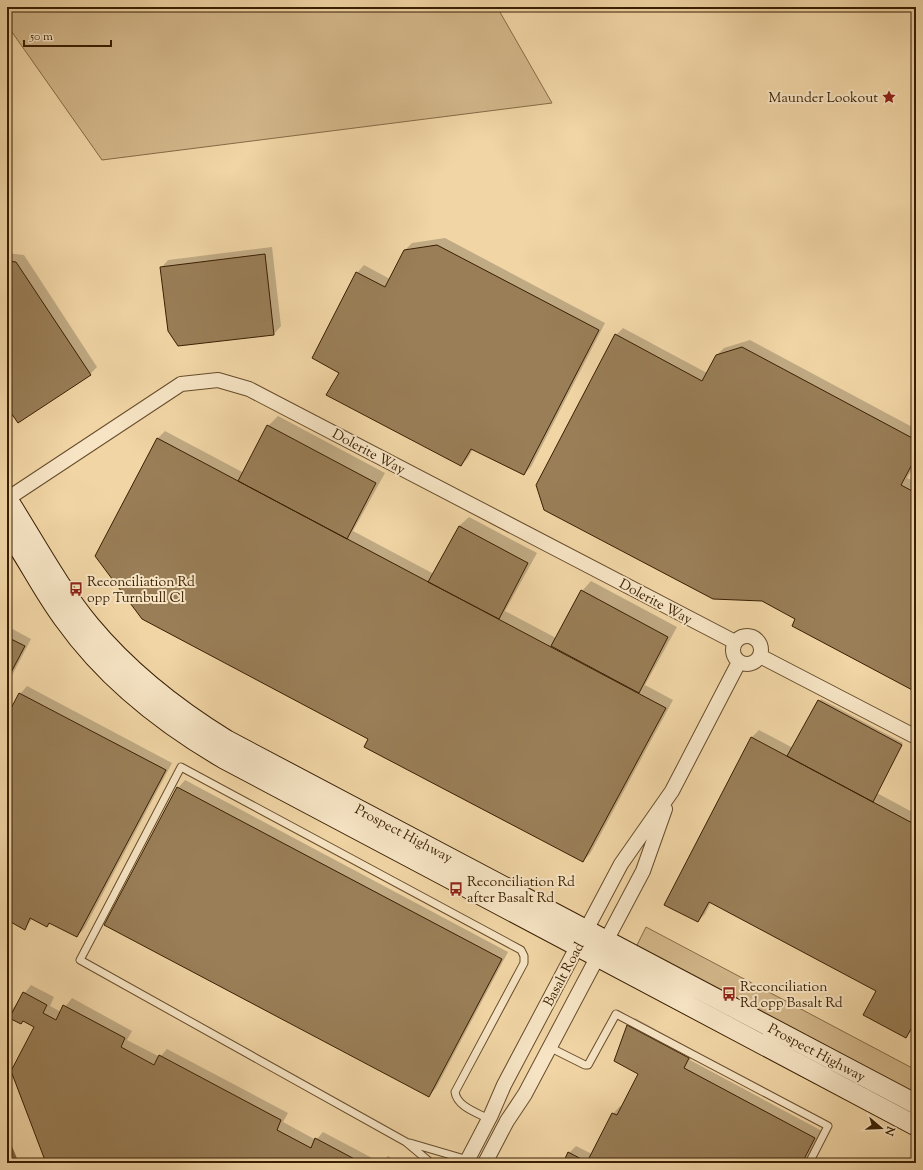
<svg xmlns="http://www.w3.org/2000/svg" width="923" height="1170" font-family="'Sorts Mill Goudy',serif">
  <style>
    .grass { fill: #d2b689; stroke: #866a46 }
    .shadow { fill: #0003 }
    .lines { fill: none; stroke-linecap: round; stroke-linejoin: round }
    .stream { stroke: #826743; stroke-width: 3.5 }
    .building { fill: #997e57; stroke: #391f02 }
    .service-casing { stroke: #674c2b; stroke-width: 9 }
    .minor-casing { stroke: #674c2b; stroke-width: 16 }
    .secondary-casing { stroke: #391f02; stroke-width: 21 }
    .service { stroke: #f6e4c4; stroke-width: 7 }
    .minor { stroke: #f6e4c4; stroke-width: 14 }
    .secondary { stroke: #f6e4c4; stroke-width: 19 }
    .labels { text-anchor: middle; stroke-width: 4; stroke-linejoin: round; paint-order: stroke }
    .poi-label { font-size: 14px; fill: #391f02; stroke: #f6e4c4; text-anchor: start }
    .street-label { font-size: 14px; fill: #391f02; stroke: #f6e4c4 }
  </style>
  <rect width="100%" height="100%" fill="#f1d5a5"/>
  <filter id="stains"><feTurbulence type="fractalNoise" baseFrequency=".005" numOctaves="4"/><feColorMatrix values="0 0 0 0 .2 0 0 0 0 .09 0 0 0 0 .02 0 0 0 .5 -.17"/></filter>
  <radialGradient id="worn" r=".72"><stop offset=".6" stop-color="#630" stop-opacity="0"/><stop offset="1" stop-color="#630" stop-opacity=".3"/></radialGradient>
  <path class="grass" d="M7 7H497L552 103 102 160 7 25Z
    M646 927 916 1070V1096L636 947Z"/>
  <path class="shadow" d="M445 238 605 323 531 467 524 474 473 449 468 458 461 465 340 372 357 273 364 265 390 279 404 251 412 243Z
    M272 247 281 326 274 334 179 345 161 268 168 260Z
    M7 253 24 255 97 367 90 374 7 405Z
    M623 328 707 373 716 356 724 348 750 340 916 429V462L907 478 916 482V691L797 619 616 335Z
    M278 416 385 473 353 531 434 574 459 526 469 517 537 553 505 611 556 638 582 591 591 581 677 627 645 685 673 700 590 854 583 861 369 738 96 556 158 438 165 431 244 473 268 426Z
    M7 626 31 639 7 685Z
    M27 686 172 763 84 929 77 936 51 923 47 926 33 918 25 928 7 919V718L20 694Z
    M821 699 903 743 877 793 916 814V1031L913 1029 906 1037 877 991 711 902 705 914 698 921 666 904 752 737 759 730 793 748Z
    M185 780 508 952 436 1088 429 1096 178 788Z
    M31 985 54 997 50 1006 61 1012 72 998 132 1031 127 1040 160 1057 167 1049 288 1113 283 1122 316 1140 323 1132 376 1160 374 1163H47L35 1027 24 1021 21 1023 10 1012Z
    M635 1018 695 1051 690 1060 822 1131 805 1163H564L569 1153 576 1146 592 1154 613 1114 620 1106 622 1107 640 1073 615 1060 628 1026Z
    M388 1156 400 1163H381Z
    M406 1159 413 1163H402Z"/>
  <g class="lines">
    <path class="stream" d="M7 1139 17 1163"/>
  </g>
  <path class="building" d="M437 245 599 330 524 475 471 449 461 466 326 395 339 373 312 358 356 272 385 287 404 250Z
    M265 254 274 335 178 346 168 331 160 267Z
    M7 261 16 262 91 375 18 423 7 407Z
    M615 334 702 381 716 355 742 347 916 440V457L901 485 916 493V692L792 626 795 619 762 601 713 599 544 510 536 485Z
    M267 425 376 483 347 539 238 481Z
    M157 438 666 708 583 862 364 747 368 739 142 619 95 556Z
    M459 526 528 563 499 619 428 582Z
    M581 590 668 637 639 693 551 646Z
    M7 637 25 646 7 680Z
    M19 693 166 770 77 937 49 923 47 927 30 918 25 930 7 920V716Z
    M818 700 902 745 873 802 787 756Z
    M751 737 916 825V1032L911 1029 906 1038 863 1015 876 991 709 902 698 922 664 905Z
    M177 787 502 959 429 1097 104 925Z
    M23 992 47 1005 43 1013 56 1020 63 1005 125 1038 121 1047 154 1065 159 1055 281 1120 277 1130 311 1148 315 1138 362 1163H46L11 1071 34 1027 23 1021 21 1024 7 1017 9 1011 12 1013Z
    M627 1025 689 1058 684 1068 815 1138 802 1163H563L568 1152 587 1162 612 1113 617 1115 638 1074 614 1061Z"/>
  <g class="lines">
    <defs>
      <path id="service" d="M549 1047 585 1065H588L616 1014 828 1126 809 1163
        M410 1143 468 1160
        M431 1163 406 1142 80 960 181 767 521 950 524 956V963L455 1092C457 1107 478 1113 489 1119"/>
      <path id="minor" d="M7 499 181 384 218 380 249 389 735 642
        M733 650a14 14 0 1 1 28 0a14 14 0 1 1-28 0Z
        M760 656 916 737
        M466 1163 491 1115 504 1085 621 864 672 791 739 662
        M485 1163 507 1121 525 1094 643 871 665 809"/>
      <path id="secondary" d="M7 498C34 540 58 586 90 625 129 672 175 708 227 740L916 1104
        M7 530C27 559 43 592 64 620 106 679 162 723 224 759L916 1126"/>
    </defs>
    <use href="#service" class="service-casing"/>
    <use href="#minor" class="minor-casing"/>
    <use href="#secondary" class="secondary-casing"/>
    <use href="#service" class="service"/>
    <use href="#minor" class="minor"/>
    <use href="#secondary" class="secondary"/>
  </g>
  <defs>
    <symbol id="sight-bare" viewBox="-9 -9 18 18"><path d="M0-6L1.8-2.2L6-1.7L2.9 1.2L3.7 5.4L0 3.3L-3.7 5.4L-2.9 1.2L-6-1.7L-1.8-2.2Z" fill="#8f2418" stroke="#f6e4c4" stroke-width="2.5" paint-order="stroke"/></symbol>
    <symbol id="bus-bare" viewBox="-9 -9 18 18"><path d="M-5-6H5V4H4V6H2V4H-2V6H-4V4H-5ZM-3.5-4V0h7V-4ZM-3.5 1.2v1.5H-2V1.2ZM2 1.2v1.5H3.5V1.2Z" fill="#8f2418" stroke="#f6e4c4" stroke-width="2.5" paint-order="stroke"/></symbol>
  </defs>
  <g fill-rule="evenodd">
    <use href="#sight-bare" x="879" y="87" width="20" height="20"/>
    <use href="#bus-bare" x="66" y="579" width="20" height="20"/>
    <use href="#bus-bare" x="446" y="879" width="20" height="20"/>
    <use href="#bus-bare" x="719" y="984" width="20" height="20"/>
  </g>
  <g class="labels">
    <g class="poi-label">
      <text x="878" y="102" text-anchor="end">Maunder Lookout</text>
      <text x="87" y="586">Reconciliation Rd<tspan x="87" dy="16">opp Turnbull Cl</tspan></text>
      <text x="467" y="886">Reconciliation Rd<tspan x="467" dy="16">after Basalt Rd</tspan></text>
      <text x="740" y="991">Reconciliation<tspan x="740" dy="16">Rd opp Basalt Rd</tspan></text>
    </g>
    <g class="street-label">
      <text transform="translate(369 451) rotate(28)" y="5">Dolerite Way</text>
      <text transform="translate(656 601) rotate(28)" y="5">Dolerite Way</text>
      <text transform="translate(404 833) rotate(28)" y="5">Prospect Highway</text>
      <text transform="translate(563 974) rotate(-62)" y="5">Basalt Road</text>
      <text transform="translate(817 1052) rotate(28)" y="5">Prospect Highway</text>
    </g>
  </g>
  <rect width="923" height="1170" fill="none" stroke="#f1d5a5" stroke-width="24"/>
  <rect x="8" y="8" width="907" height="1154" fill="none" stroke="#391f02" stroke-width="2"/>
  <rect x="12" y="12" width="899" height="1146" fill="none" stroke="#391f02"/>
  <g transform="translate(881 1128) rotate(109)" stroke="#f6e4c4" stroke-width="3" paint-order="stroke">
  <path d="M0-3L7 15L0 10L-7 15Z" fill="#391f02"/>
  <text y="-6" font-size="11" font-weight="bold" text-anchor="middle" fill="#391f02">N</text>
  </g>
  <path d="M24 40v6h87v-6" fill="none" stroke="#391f02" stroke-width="2"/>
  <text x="30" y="40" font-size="12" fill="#391f02" stroke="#f6e4c4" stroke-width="3" paint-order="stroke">50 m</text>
  <rect width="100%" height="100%" filter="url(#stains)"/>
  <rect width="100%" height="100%" fill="url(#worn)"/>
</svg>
